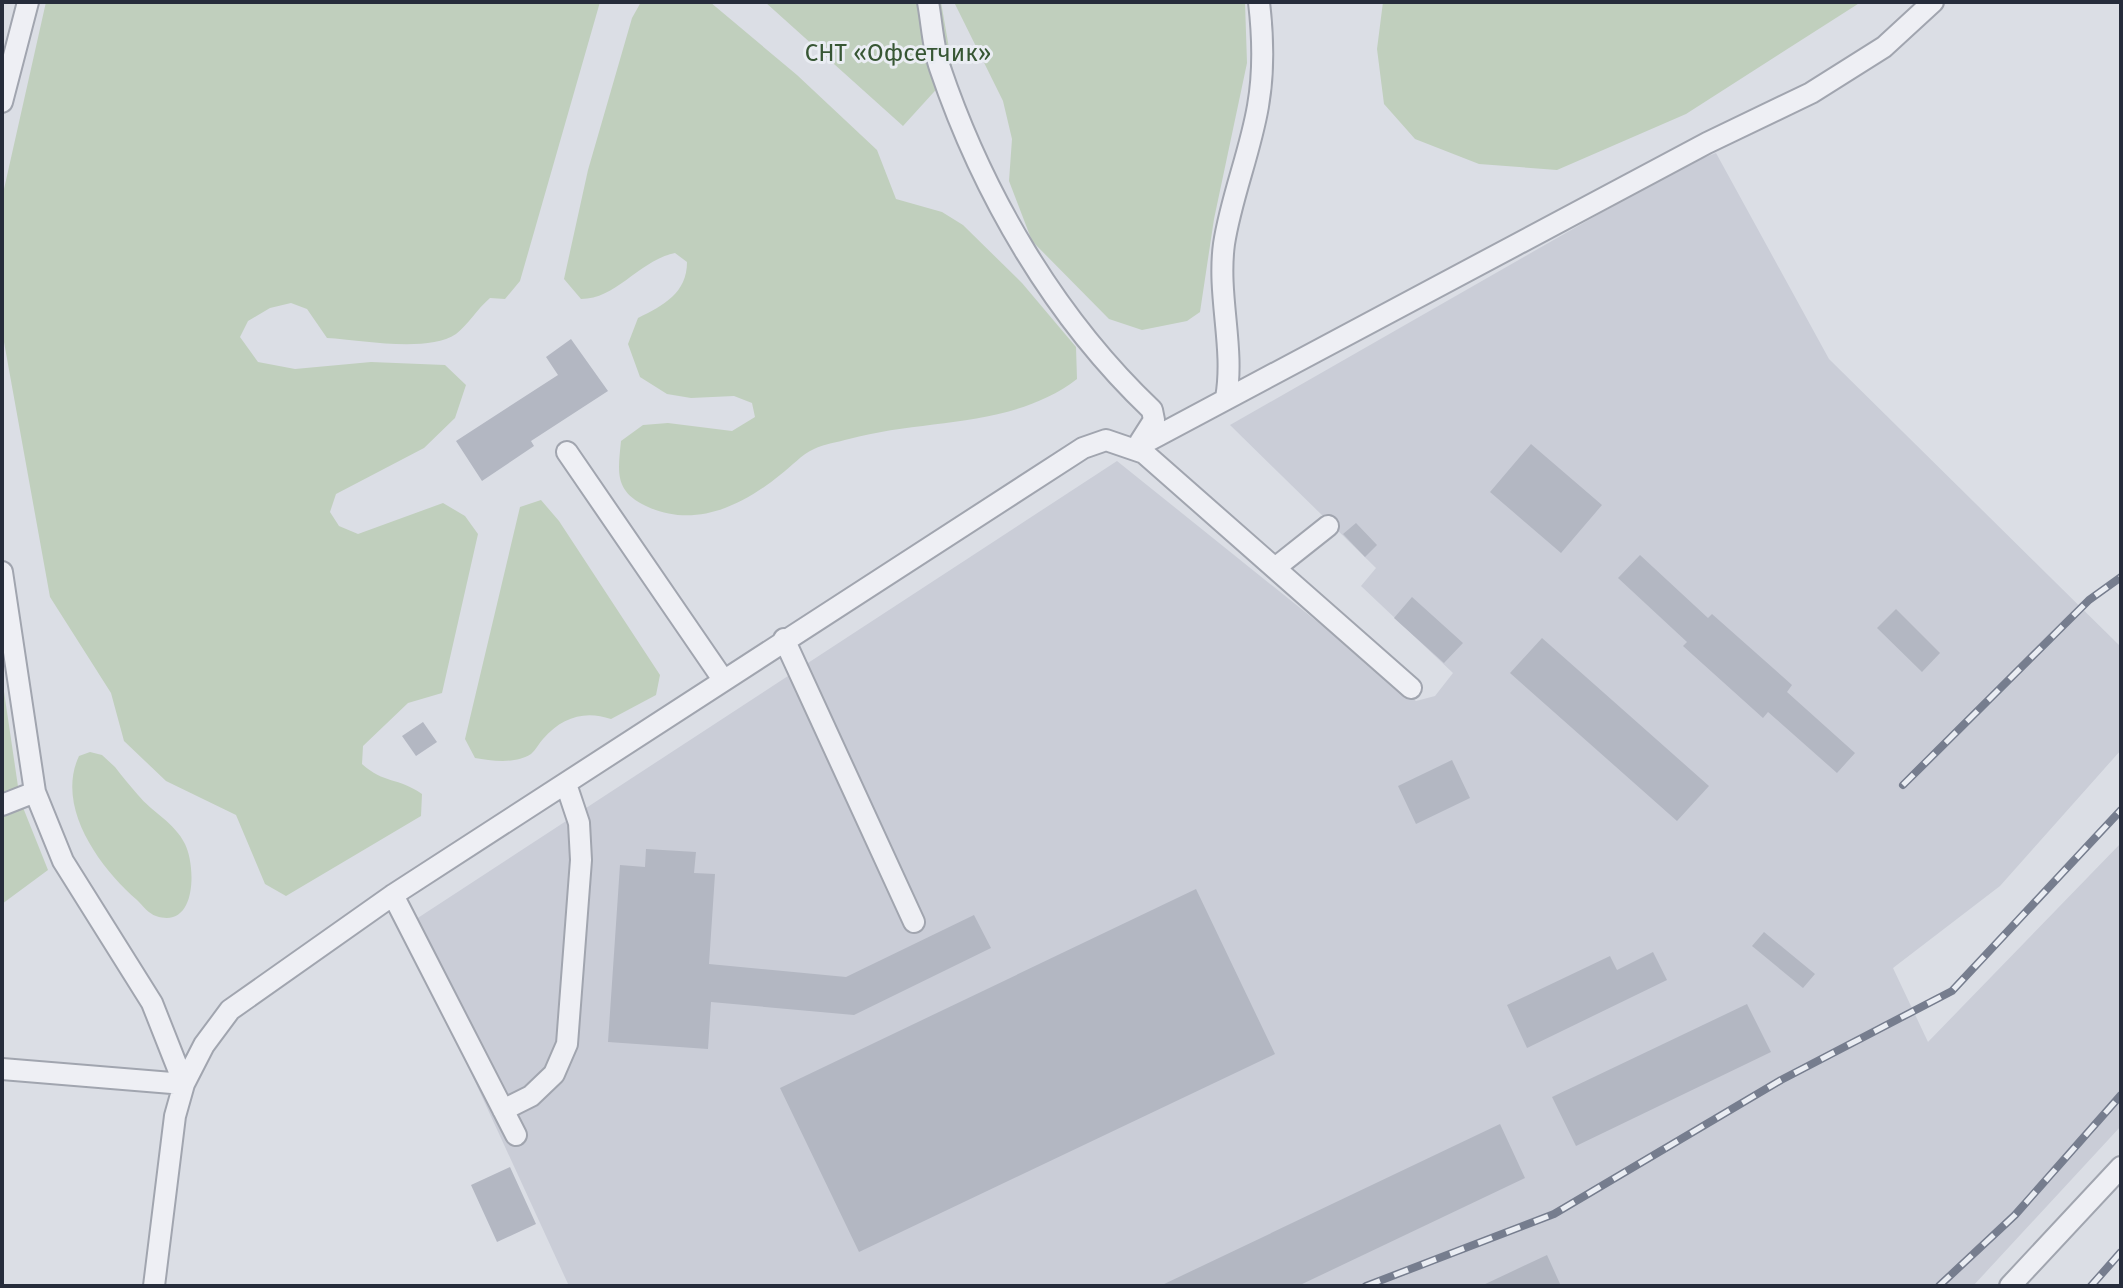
<svg xmlns="http://www.w3.org/2000/svg" width="2123" height="1288" font-family="'Fira Sans',sans-serif">
  <style>
    .built { fill: #cacdd7 }
    .green { fill: #c0cfbd }
    .building { fill: #b3b7c2 }
    .lines { fill: none; stroke-linecap: round; stroke-linejoin: round }
    .minor-casing { stroke: #a1a5af; stroke-width: 24 }
    .minor { stroke: #eeeff4; stroke-width: 20 }
    .rail-casing { stroke: #767d8e; stroke-width: 8 }
    .rail { stroke: #eaedf3; stroke-width: 5; stroke-dasharray: 15; stroke-linecap: butt }
    .labels { text-anchor: middle; stroke-width: 6; stroke-linejoin: round; paint-order: stroke }
    .park-label { font-size: 24px; fill: #375634; stroke: #eaedf3 }
  </style>
  <rect width="100%" height="100%" fill="#dbdee5"/>
  <path class="built" d="M1716 153 1829 359 2121 647V750L2000 886 1893 968 1928 1042 2121 843V1126L1973 1286H569L404 927 1117 461 1416 701 1435 696 1453 673 1361 586 1376 568 1230 425 1683 166Z"/>
  <path class="green" d="M46 2H600L520 281 505 299 490 298C478 308 466 327 456 334 427 353 362 340 327 338L307 309 291 303 270 308 248 321 240 337 258 362 295 369 371 362 445 365 466 385 455 418 424 448 336 494 330 512 339 526 358 534 443 503 465 516 478 534 442 693 408 703 363 746 362 764C384 784 398 777 422 794L421 816 286 896 265 884 236 815 166 781 124 741 111 693 50 597 2 331V198Z
    M641 2H710L797 75 877 150 896 199 942 212 963 225 1022 283 1076 347 1077 379C1012 429 924 418 849 439 838 442 824 444 814 449 802 454 791 467 780 475 742 506 694 529 646 506 614 491 618 472 621 441L643 425 668 423 732 431 755 417 752 403 734 396 691 398 667 394 640 377 628 344 638 318C664 305 687 293 687 262L675 253C638 261 617 299 581 299L564 279 588 170 632 18Z
    M765 2H941L953 71 903 126Z
    M954 2H1245L1247 63 1214 219 1200 312 1187 321 1142 330 1109 319 1032 241 1009 181 1012 139 1003 101Z
    M1383 2H1861L1686 114 1557 170 1479 164 1415 139 1384 104 1377 49Z
    M541 500 559 521 660 675 656 695 611 719C585 710 562 717 543 739 539 743 536 750 531 754 516 764 492 761 475 758L465 739 520 507Z
    M2 678 20 800 48 870 2 904Z
    M90 752 102 755 115 767C122 776 130 786 138 795 152 812 175 823 185 844 196 866 197 930 156 916 149 914 142 905 137 900 100 868 55 807 79 756Z"/>
  <path class="building" d="M571 339 608 391 531 441 534 446 482 481 456 441 558 375 546 357Z
    M1531 444 1602 505 1561 553 1490 492Z
    M1356 523 1377 545 1365 557 1343 534Z
    M1640 555 1708 618 1712 614 1792 685 1787 692 1855 753 1837 773 1768 712 1763 718 1683 646 1687 642 1618 578Z
    M1412 597 1463 643 1444 663 1394 618Z
    M1896 609 1940 653 1922 672 1877 628Z
    M1542 638 1709 786 1677 821 1510 673Z
    M423 722 437 742 416 756 402 736Z
    M1452 760 1470 798 1416 824 1398 786Z
    M646 849 696 852 694 873 715 874 709 964 846 977 974 915 991 948 854 1015 711 1002 708 1049 608 1042 620 865 645 867Z
    M1196 889 1275 1054 859 1252 780 1088Z
    M1764 932 1815 974 1803 988 1752 946Z
    M1653 952 1667 980 1527 1048 1507 1005 1610 956 1617 970Z
    M1747 1004 1771 1052 1576 1146 1552 1097Z
    M1500 1124 1525 1178 1298 1286H1160Z
    M510 1167 536 1224 497 1242 471 1185Z
    M1547 1255 1561 1286H1481Z"/>
  <g class="lines">
    <defs>
      <path id="minor" d="M928 2C932 24 933 48 940 68 983 195 1055 318 1152 410L1154 420 1140 442
        M2 102 28 2
        M1226 398C1235 348 1217 296 1224 244 1231 198 1250 153 1258 106 1264 72 1263 36 1259 2
        M1135 448 1707 143 1811 93 1884 47 1933 2
        M567 452 722 678
        M1275 568 1328 526
        M2 572 35 792 63 861 152 1003 184 1084 2 1069
        M784 639 914 922
        M2 805 35 792
        M393 895 516 1135
        M503 1110 531 1096 554 1074 567 1044 581 860 579 823 566 784
        M154 1286 175 1116 184 1084 204 1045 230 1010 393 895 1083 448 1106 440 1144 453 1411 688
        M2010 1286 2121 1167"/>
    </defs>
    <use href="#minor" class="minor-casing"/>
    <use href="#minor" class="minor"/>
    <defs>
      <path id="rail" d="M1903 785 2089 600 2121 577
        M1366 1286 1554 1214 1781 1080 1952 991 2121 810
        M1939 1286 2015 1215 2121 1095
        M2091 1286 2121 1252"/>
    </defs>
    <use href="#rail" class="rail-casing"/>
    <use href="#rail" class="rail"/>
  </g>
  <g class="labels">
    <g class="park-label">
      <text x="898" y="61">СНТ «Офсетчик»</text>
    </g>
  </g>
  <rect width="2123" height="1288" fill="none" stroke="#262c3b" stroke-width="8"/>
</svg>
